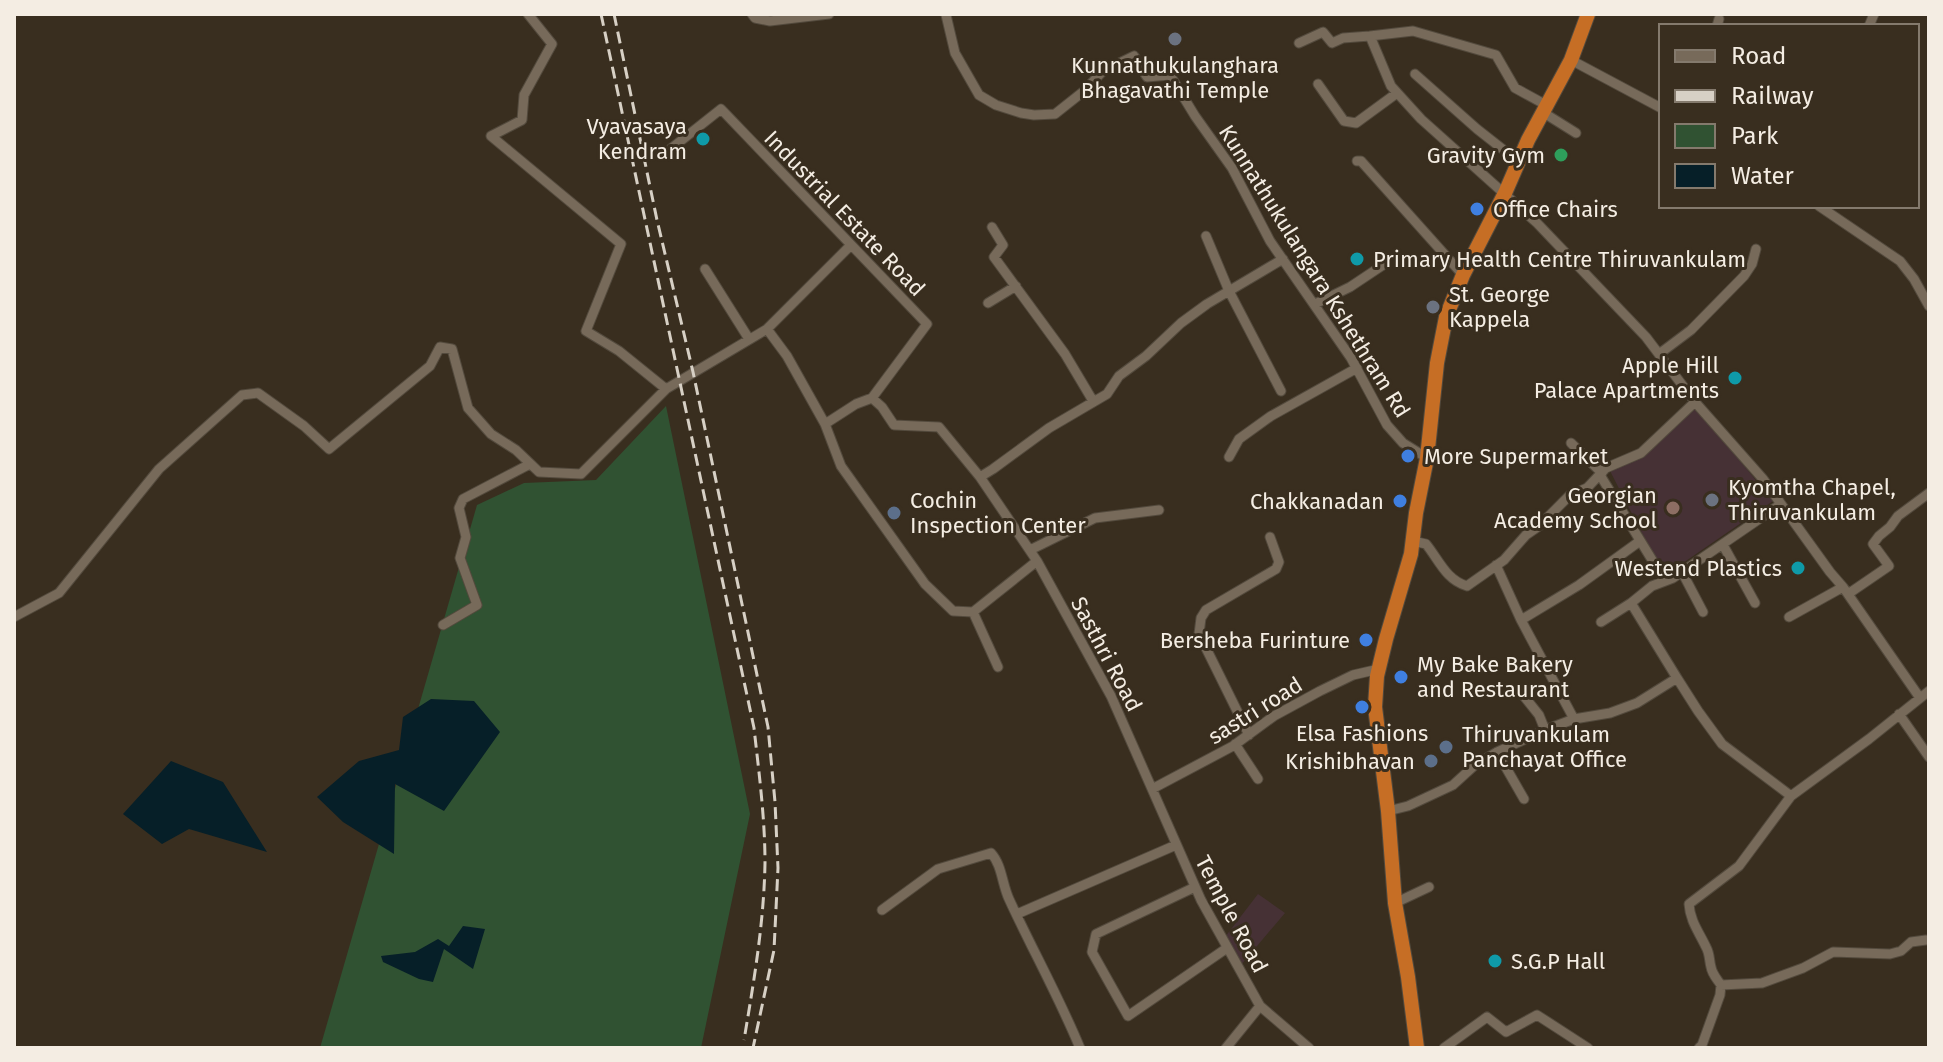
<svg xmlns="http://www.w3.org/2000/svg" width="1943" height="1062" font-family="'Fira Sans',sans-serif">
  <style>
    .education { fill: #463135 }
    .green { fill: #305232 }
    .water { fill: #061f28 }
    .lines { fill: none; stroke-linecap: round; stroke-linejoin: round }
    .minor-casing { stroke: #534a3d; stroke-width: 11 }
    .highway-casing { stroke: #534a3d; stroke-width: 16 }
    .minor { stroke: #776a5a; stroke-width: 9 }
    .highway { stroke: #c66e25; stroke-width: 14 }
    .rail { stroke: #d7d0c5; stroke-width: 3; stroke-dasharray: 12 6; stroke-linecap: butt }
    .worship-dot { fill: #6b7280; stroke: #392e1f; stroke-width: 3 }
    .culture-dot { fill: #0f9aa8; stroke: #392e1f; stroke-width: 3 }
    .leisure-dot { fill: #2e9e5b; stroke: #392e1f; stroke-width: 3 }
    .shop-dot { fill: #3f7fe0; stroke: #392e1f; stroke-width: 3 }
    .education-dot { fill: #8d6e63; stroke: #392e1f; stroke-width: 3 }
    .service-dot { fill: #5c6f8a; stroke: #392e1f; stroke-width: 3 }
    .labels { text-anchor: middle; stroke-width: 6; stroke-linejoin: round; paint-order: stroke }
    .poi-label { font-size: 22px; fill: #f4ede3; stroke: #392e1f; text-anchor: start }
    .street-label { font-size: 22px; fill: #f4ede3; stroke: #392e1f }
  </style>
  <rect width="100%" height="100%" fill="#392e1f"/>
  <path class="education" d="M1695 406 1773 501 1664 576 1609 469 1639 457Z
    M1258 894 1285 913 1241 965 1225 937Z"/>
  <path class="green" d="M666 406 750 814 701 1048H320L477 505 524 483 596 480Z"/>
  <path class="water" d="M431 699 474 701 500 732 444 811 395 784 394 854 343 822 317 797 359 761 399 750 403 717Z
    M171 761 223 782 267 852 189 829 162 844 123 814Z
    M463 926 485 929 473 969 444 949 433 982 419 979 383 962 381 956 415 952 438 939 449 946Z"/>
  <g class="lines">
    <defs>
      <path id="minor" d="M528 14 552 44 524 95 522 120 491 136 621 244 586 331 619 351 666 389
        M752 14 755 18 770 21 829 14
        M946 15 955 53 979 95 996 105 1021 113 1034 115 1055 114 1084 91 1103 71 1134 56 1147 77 1170 75 1195 116 1232 168 1270 241 1351 358 1387 425 1403 443 1427 458
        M1717 26 1719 19
        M1869 26 1874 14
        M1299 43 1323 32 1332 43 1343 38 1370 36
        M1571 60 1661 108
        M1415 74 1477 129 1519 162
        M1318 84 1344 121 1356 123 1397 93
        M1548 106 1515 88 1496 55 1413 31 1370 36 1391 86 1421 119 1537 223 1646 337 1695 402 1763 479 1830 572 1843 587 1920 698
        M1544 113 1576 133
        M668 151 721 109 927 324 872 398
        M1357 161H1361L1463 275
        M1819 206 1900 261 1914 279 1929 306
        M992 227 1003 245 994 257 1065 354 1093 401
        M1206 236 1229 291 1281 391
        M705 269 749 339
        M988 303 1016 286
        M1315 304 1350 287 1383 265
        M767 329 851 245
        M1659 354 1691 330 1744 276 1752 264 1756 249
        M825 424 856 404 872 398 882 407 894 425 939 427 980 477 993 469 1049 428 1107 394 1119 376 1146 356 1181 323 1207 304 1283 259
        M1571 443 1602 473
        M1229 457 1239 439 1271 416 1357 368
        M1600 475 1665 581
        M980 477 1037 561 1111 696 1201 900 1260 1006 1226 1048
        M1413 541 1426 544C1439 560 1446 580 1467 586L1504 560 1526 535 1539 526 1570 495 1587 488 1606 468 1641 453 1695 402
        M1723 545 1755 603
        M1030 550 1095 518 1159 510
        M1496 565 1521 620 1579 585 1640 541
        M1682 572 1703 612
        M1848 594 1889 566 1873 544 1879 536 1890 527 1898 516 1929 493
        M973 612 998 667
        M14 617 59 593 159 469 242 395 258 393 304 426 329 449 430 366 440 347 452 349 468 408 491 434 516 450 539 472 581 474 666 389 767 329 787 356 825 424 841 466 925 584 953 611 973 612 1037 561
        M1789 617 1843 587
        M1521 620 1574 719
        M1601 622 1631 603
        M443 625 477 605 460 558 466 537 459 508 463 499 530 464
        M1677 678 1631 603 1652 586 1673 578 1781 504
        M1519 690 1539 715 1545 730
        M1899 714 1929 757
        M1249 735 1199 634 1201 618 1206 610 1276 569 1279 562 1270 537
        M1235 744 1258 779
        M1497 752 1524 799
        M1152 789 1233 746 1274 716 1320 691 1353 675 1379 669
        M1388 811 1408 806 1453 785 1475 765 1497 752 1545 730 1574 719 1610 713 1637 703 1677 678 1698 711 1722 744 1791 796 1869 739 1929 691
        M1195 887 1096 934 1092 952 1128 1016 1227 948
        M1395 903 1429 887
        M882 910 938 869 991 853C1002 865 1002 884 1009 899 1032 949 1059 997 1080 1048
        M1017 914 1176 845
        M1721 985 1762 983 1803 968 1833 952 1890 954 1901 951 1911 942 1926 940
        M1260 1006 1309 1048
        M1444 1048 1487 1017 1506 1032 1537 1015 1588 1048
        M1699 1048 1702 1045 1720 995 1721 985C1717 979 1712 974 1711 967 1709 960 1710 954 1706 947 1699 932 1690 921 1689 904L1739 866 1791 796"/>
      <path id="highway" d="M1417 1048 1408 977 1395 903 1388 811 1375 707 1377 676 1386 639 1411 554 1416 513 1427 458 1437 363 1446 317 1463 275 1505 193 1528 140 1571 60 1588 14"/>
    </defs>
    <use href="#minor" class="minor-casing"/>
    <use href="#highway" class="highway-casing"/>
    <use href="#minor" class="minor"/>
    <use href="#highway" class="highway"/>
    <path class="rail" d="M601 14 754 728C759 773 765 818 765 863 764 922 754 981 744 1040
      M614 14 657 220 693 372 768 727 775 802 778 868 774 950 753 1048"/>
  </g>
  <g class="worship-dot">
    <circle cx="1175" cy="39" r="8"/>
    <circle cx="1433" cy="307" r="8"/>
    <circle cx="1712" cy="500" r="8"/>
  </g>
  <g class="culture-dot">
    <circle cx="703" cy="139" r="8"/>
    <circle cx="1357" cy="259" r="8"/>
    <circle cx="1735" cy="378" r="8"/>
    <circle cx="1798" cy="568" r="8"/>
    <circle cx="1495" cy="961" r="8"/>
  </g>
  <circle class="leisure-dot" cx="1561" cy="155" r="8"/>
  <g class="shop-dot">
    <circle cx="1477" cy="209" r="8"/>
    <circle cx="1408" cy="456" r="8"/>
    <circle cx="1400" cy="501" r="8"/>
    <circle cx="1366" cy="640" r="8"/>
    <circle cx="1401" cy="677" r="8"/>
    <circle cx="1362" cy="707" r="8"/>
  </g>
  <circle class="education-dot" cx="1673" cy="508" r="8"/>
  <g class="service-dot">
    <circle cx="894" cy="513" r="8"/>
    <circle cx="1446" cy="747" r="8"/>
    <circle cx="1431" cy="761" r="8"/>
  </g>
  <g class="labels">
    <g class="poi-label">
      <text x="1175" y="73" text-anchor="middle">Kunnathukulanghara<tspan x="1175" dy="25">Bhagavathi Temple</tspan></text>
      <text x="687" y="134" text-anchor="end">Vyavasaya<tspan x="687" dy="25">Kendram</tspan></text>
      <text x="1545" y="163" text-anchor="end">Gravity Gym</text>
      <text x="1493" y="217">Office Chairs</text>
      <text x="1373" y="267">Primary Health Centre Thiruvankulam</text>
      <text x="1449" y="302">St. George<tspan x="1449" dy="25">Kappela</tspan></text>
      <text x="1719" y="373" text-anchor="end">Apple Hill<tspan x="1719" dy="25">Palace Apartments</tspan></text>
      <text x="1424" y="464">More Supermarket</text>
      <text x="1728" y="495">Kyomtha Chapel,<tspan x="1728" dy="25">Thiruvankulam</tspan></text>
      <text x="1657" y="503" text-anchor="end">Georgian<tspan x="1657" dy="25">Academy School</tspan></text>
      <text x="910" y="508">Cochin<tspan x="910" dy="25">Inspection Center</tspan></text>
      <text x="1384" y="509" text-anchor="end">Chakkanadan</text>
      <text x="1782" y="576" text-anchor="end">Westend Plastics</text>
      <text x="1350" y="648" text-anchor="end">Bersheba Furinture</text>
      <text x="1417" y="672">My Bake Bakery<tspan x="1417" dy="25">and Restaurant</tspan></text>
      <text x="1362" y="741" text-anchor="middle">Elsa Fashions</text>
      <text x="1462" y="742">Thiruvankulam<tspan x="1462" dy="25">Panchayat Office</tspan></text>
      <text x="1415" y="769" text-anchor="end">Krishibhavan</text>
      <text x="1511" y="969">S.G.P Hall</text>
    </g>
    <g class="street-label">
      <text transform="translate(845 213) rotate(46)" y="8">Industrial Estate Road</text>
      <text transform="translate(1315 271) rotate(58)" y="8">Kunnathukulangara Kshethram Rd</text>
      <text transform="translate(1107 654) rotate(62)" y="8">Sasthri Road</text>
      <text transform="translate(1255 710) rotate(-32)" y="8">sastri road</text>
      <text transform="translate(1232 914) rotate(62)" y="8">Temple Road</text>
    </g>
  </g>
  <rect width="1943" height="1062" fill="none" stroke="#f4ede3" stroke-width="32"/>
  <rect x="1659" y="24" width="260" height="184" fill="#392e1f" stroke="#847a6d" stroke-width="2"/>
  <rect x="1675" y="50" width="40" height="12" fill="#776a5a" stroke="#847a6d" stroke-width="2"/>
  <text x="1731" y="64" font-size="24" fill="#f4ede3">Road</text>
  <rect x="1675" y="90" width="40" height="12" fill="#d7d0c5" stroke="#847a6d" stroke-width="2"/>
  <text x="1731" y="104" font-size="24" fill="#f4ede3">Railway</text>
  <rect x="1675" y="124" width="40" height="24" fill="#305232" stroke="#847a6d" stroke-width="2"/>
  <text x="1731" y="144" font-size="24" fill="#f4ede3">Park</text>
  <rect x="1675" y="164" width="40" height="24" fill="#061f28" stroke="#847a6d" stroke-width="2"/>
  <text x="1731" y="184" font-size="24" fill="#f4ede3">Water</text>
</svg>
